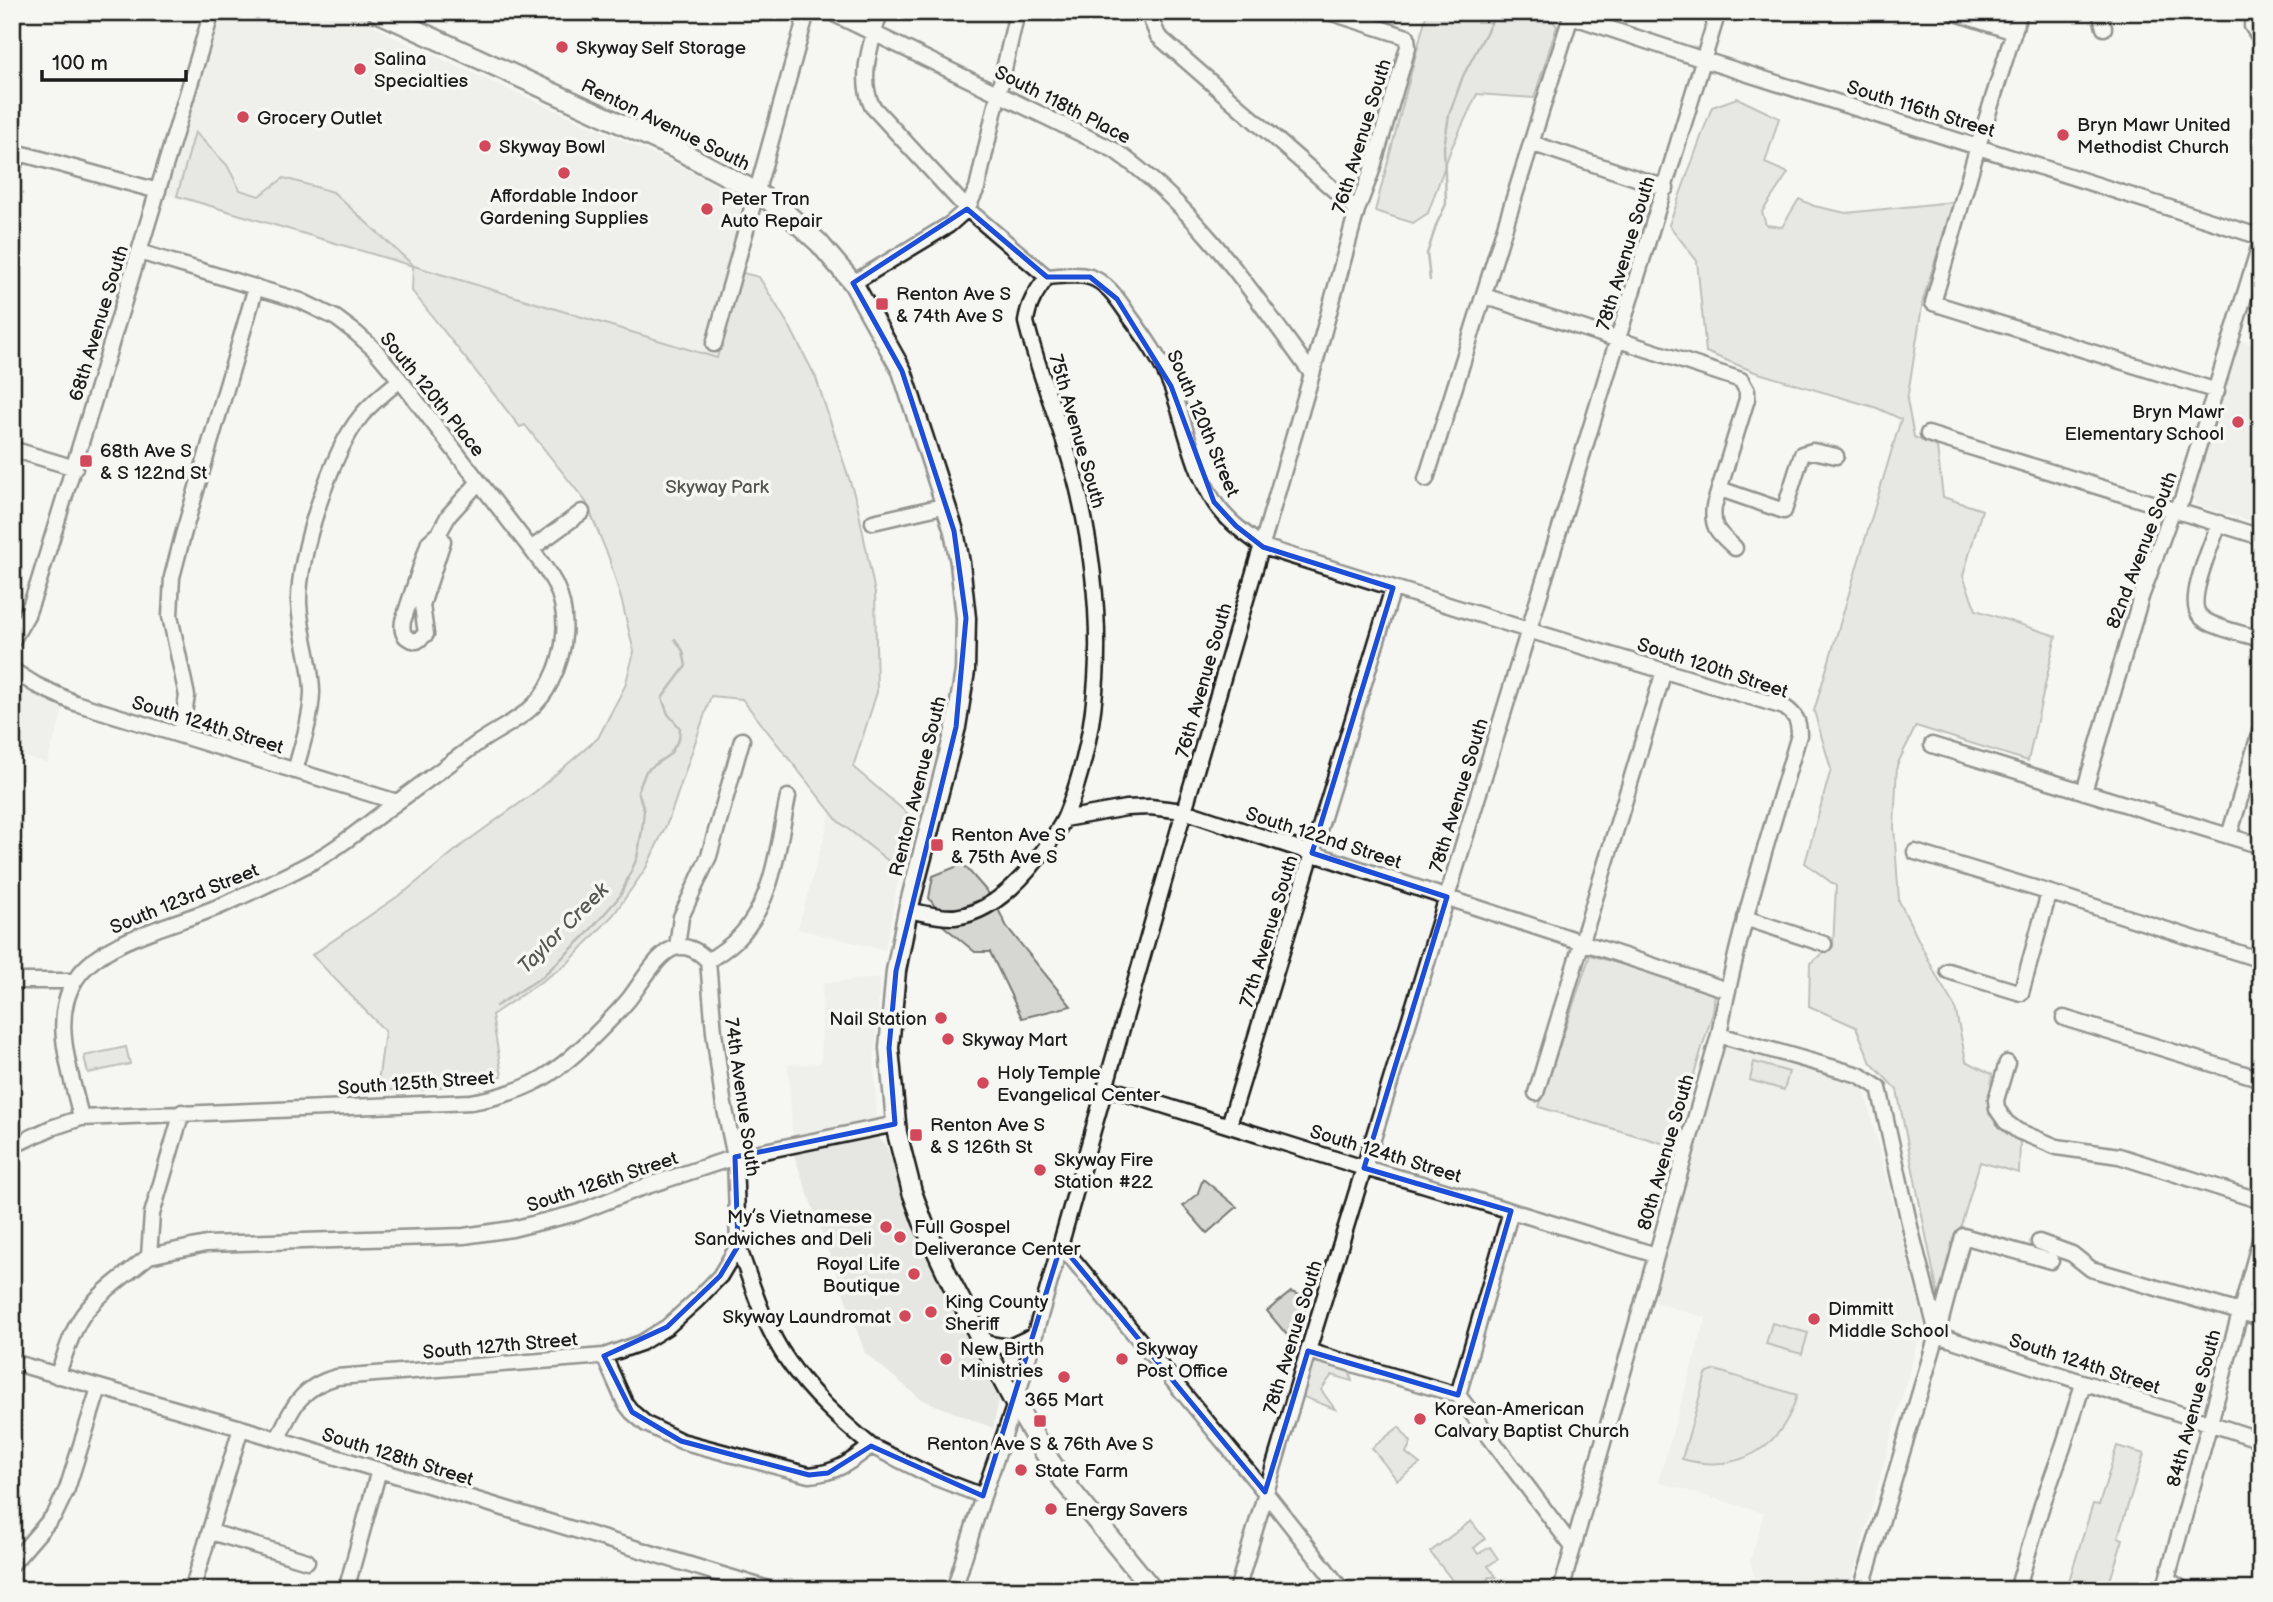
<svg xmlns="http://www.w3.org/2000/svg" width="2273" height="1602" font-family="'Balsamiq Sans',sans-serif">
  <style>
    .built { fill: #e6e6e2 }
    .green { fill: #d6d6d2; stroke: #797977; stroke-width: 2 }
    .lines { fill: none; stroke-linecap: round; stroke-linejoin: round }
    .stream { stroke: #727271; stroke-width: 2.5 }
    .minor-casing { stroke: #1c1c1c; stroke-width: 19 }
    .major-casing { stroke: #1c1c1c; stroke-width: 23 }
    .minor { stroke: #f6f6f2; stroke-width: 14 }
    .major { stroke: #f6f6f2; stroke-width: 18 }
    .marked { fill: none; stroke: #1d4ed8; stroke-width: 5; stroke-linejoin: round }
    .poi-dot { fill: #d1495b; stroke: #f6f6f2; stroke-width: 2.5 }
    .labels { text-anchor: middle; stroke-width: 7; stroke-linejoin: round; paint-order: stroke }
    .poi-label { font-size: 19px; fill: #1c1c1c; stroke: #f6f6f2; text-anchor: start }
    .street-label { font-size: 19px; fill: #1c1c1c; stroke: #f6f6f2 }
    .park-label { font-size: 19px; fill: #545453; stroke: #f6f6f2 }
    .water-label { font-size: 21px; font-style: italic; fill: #565654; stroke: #f6f6f2 }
  </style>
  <rect width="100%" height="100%" fill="#f6f6f2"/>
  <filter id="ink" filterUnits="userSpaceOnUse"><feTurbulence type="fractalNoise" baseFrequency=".0143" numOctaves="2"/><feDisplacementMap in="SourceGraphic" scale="14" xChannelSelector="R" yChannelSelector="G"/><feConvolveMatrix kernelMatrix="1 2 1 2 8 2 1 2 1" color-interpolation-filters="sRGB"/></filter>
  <g filter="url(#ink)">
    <path class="built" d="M221 12H353L397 39 695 173 756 211 717 358 167 195Z
      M2239 340 2261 346V524L2197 505 2192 497Z
      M12 681 65 704 47 763 12 753Z
      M831 812 838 821 900 870 885 950 798 929Z
      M880 978 874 1072 879 1139 886 1145 915 1228 945 1297 999 1399 993 1428 921 1399 865 1353 794 1155 788 1065 821 1063 823 983Z
      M1726 1046 1863 1086 1923 1321 1849 1590H1765L1767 1580 1755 1577 1750 1562 1764 1513 1658 1482 1706 1318 1651 1301Z"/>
    <path class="green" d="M1427 12H1545L1557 26 1534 98 1477 94 1451 149 1428 213 1413 223 1375 211Z
      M1737 98 1779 118 1765 163 1788 173 1762 212 1766 225 1782 227 1799 199 1814 206 1846 213 1953 202 1923 300 1907 400 1914 437 1937 447 1943 497 1982 510 1963 576 1976 610 2056 636 2028 761 1916 726 1897 765 1894 827 1899 901 1938 979 1955 1007 1966 1061 1992 1074 1989 1114 2020 1142 2019 1173 1980 1162 1939 1300 1897 1090 1871 1063 1856 1027 1809 1006 1810 963 1833 947 1836 886 1805 863 1831 769 1814 711 1901 419 1877 408 1755 372 1706 352 1697 261 1669 225 1712 107Z
      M195 132 227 165 240 190 259 196 284 178 333 192 414 266 717 358 739 272 759 277 791 329 816 378 857 503 875 593 877 692 853 767 914 819 900 870 838 821 742 699 711 696 669 819 646 868 614 914 567 964 492 1015 502 1076 424 1090H377L385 1031 312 955 407 890 462 845 535 792 598 738 625 686 634 652 622 602 609 558 586 502 525 425 520 427 412 291 413 266 177 196Z
      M963 864 990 895 960 908H936L929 898 933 876Z
      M998 909 1007 927 1071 1006 1022 1018 990 952H975L941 924 971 920Z
      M1590 955 1715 992 1713 1012 1672 1146 1539 1107Z
      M126 1047 130 1064 88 1073 84 1056Z
      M1754 1062 1789 1072 1784 1090 1750 1080Z
      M1203 1179 1237 1207 1207 1233 1183 1206 1197 1195Z
      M1291 1292 1308 1298 1296 1346 1267 1311Z
      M1772 1323 1808 1333 1802 1354 1766 1344Z
      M1320 1361 1349 1369 1352 1381 1332 1375 1321 1390 1335 1409 1301 1396 1312 1364Z
      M1715 1370 1797 1395C1781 1450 1737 1474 1682 1459L1706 1374Z
      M1399 1427 1411 1442 1406 1453 1420 1464 1397 1480 1372 1448Z
      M2117 1446 2144 1454 2118 1537 2123 1539 2107 1590H2066L2093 1504 2099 1505Z
      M1471 1521 1485 1539 1474 1548 1478 1554 1490 1547 1498 1559 1488 1566 1496 1577H1489L1483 1590H1460L1430 1552Z"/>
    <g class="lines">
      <path class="stream" d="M1430 280 1427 254 1437 223 1446 204 1444 147 1449 115 1463 76 1497 12
        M496 1006 542 977 585 936 620 896 637 858 642 830 644 810 638 791 646 771 670 754 679 739 680 728 668 714 662 698 686 666 683 651 675 639"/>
      <defs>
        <path id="minor" d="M830 12 1114 150C1197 208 1253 293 1312 374
          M880 12C872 41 858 77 872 106L967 209 1047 277C1061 276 1076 273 1090 277 1108 283 1118 300 1128 314 1145 337 1162 361 1172 388 1186 426 1193 469 1215 503 1227 521 1246 534 1263 547L1528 630 1784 707C1796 715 1799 721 1799 735 1770 834 1737 933 1719 1035L1561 1590
          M1148 12 1158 36 1357 210
          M1953 12 2014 32
          M2020 12 1978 146 1933 303 2217 391
          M2100 12 2104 28
          M2253 12 2252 26 2258 35
          M1531 143 1666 188
          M12 151 158 191
          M12 171 18 152
          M139 252 301 301 336 318 356 333 375 350 400 380 531 549 582 512
          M853 283 949 225 967 209 977 188 1017 12
          M1484 296 1741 380 1747 391V399L1714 506C1711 529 1719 533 1735 548
          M714 344 807 12
          M1928 434 2261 537
          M12 449 75 468
          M1426 479 1571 16 1704 60 2261 237
          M1720 489 1784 511 1802 454 1813 451 1836 456
          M873 522 947 505
          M2219 523C2213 542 2185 601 2200 616 2211 628 2245 634 2261 639
          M439 533 443 541 422 605 426 634 417 641C404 639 401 633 403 621L429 542 439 533 449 515 479 482
          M12 641 27 615 38 584 212 12
          M12 670 36 685 75 703 397 802
          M180 735 187 696 170 616 172 577 183 535 256 287
          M1932 745 2261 846
          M295 771C302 745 311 719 312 693 312 662 300 633 299 602 298 556 331 452 361 416 372 402 387 391 400 380
          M2084 792 2141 597 2171 514 2182 500 2261 241
          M1064 819 1126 808 1150 807 1184 811 1727 990
          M2229 836 2261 728
          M1915 852 2064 897 2261 960
          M908 910C923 913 940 918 955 917 990 913 1019 883 1039 857 1048 844 1059 831 1065 817 1107 715 1103 600 1079 494 1066 436 1040 380 1026 322 1028 304 1036 292 1047 277
          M1745 918 1824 944
          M677 947 681 917 709 856 742 740
          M708 961C718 954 730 947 738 938 774 902 778 844 788 797
          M1948 971 2021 993 2049 893
          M12 981H74
          M2064 1018 2261 1079
          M1719 1035 1859 1075 1879 1088 1911 1231 1937 1333
          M2007 1063 1996 1100 1997 1109 2006 1122 2018 1131 2057 1147 2119 1156 2261 1201
          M1105 1087 1364 1168 1422 1184 1656 1255
          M1536 1093 1664 671
          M81 1118C72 1075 49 1019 76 979 103 938 181 924 225 904 257 889 290 875 321 857 342 845 361 829 381 814 412 791 444 768 475 745 504 724 535 716 551 681 566 652 570 614 555 584 549 572 539 560 531 549
          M1229 1125 1393 588
          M12 1146 51 1128 81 1118 471 1102C531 1092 558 1073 600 1030 610 1020 620 1010 629 999 640 985 655 958 670 950 684 942 699 951 708 961L714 1032 723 1100 735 1157 738 1246 720 1276 697 1300 667 1327 641 1343 604 1356
          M2039 1242 2072 1254 2091 1269 2261 1318
          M1061 1245 1265 1492 1342 1590
          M738 1246C752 1284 764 1327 788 1361 811 1394 840 1420 871 1446
          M149 1256 206 1244 464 1236 512 1229 577 1213 638 1189 735 1157 896 1124
          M1937 1335 2261 1440
          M983 1343 1009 1347 1035 1335
          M1308 1351 1458 1395 1572 1546
          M12 1362 241 1428 772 1590
          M57 1376C65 1356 71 1332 83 1315 100 1292 127 1274 149 1256L152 1214 182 1112
          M1458 1395 1511 1211
          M278 1439C291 1408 302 1386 337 1377L604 1356 625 1403 632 1412 646 1424 681 1441 809 1475C837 1473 850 1462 871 1446L936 1478 983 1496
          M211 1532 307 1561
          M12 1564 55 1514 67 1489 99 1388
          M2167 1579 2184 1590
          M192 1590 241 1428
          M346 1590 379 1470
          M954 1590 983 1496 1015 1404 1184 811 1312 374 1357 210 1371 173 1408 47 1407 37 1329 12
          M1237 1590 1308 1351 1718 12
          M1861 1590 1937 1335 1963 1236 2051 1261
          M2017 1590 2042 1505 2063 1447 2083 1384
          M2164 1590 2261 1237"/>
        <path id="major" d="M377 12 676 149 755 191 786 213 819 243 853 283 902 371 954 531 960 563 966 618 965 671 956 727 908 910 896 971 889 1048 897 1133 912 1192 923 1222 951 1282 1015 1404 1044 1452 1066 1484 1153 1590"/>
      </defs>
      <use href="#minor" class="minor-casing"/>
      <use href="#major" class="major-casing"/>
      <use href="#minor" class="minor"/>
      <use href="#major" class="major"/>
    </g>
  </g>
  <path d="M0 0H2273V1602H0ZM967 209 1047 277H1090L1117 299 1171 386 1214 502 1236 526 1263 547 1393 588 1312 853 1447 897 1364 1168 1511 1211 1458 1395 1308 1351 1265 1492 1061 1245 983 1496 871 1446 828 1473 809 1475 681 1441 632 1412 604 1356 667 1327 720 1276 738 1246 735 1157 895 1124 889 1048 896 971 956 727 966 618 954 531 902 371 853 283Z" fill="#f6f6f2" fill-opacity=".55" fill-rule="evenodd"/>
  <path class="marked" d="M967 209 1047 277H1090L1117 299 1171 386 1214 502 1236 526 1263 547 1393 588 1312 853 1447 897 1364 1168 1511 1211 1458 1395 1308 1351 1265 1492 1061 1245 983 1496 871 1446 828 1473 809 1475 681 1441 632 1412 604 1356 667 1327 720 1276 738 1246 735 1157 895 1124 889 1048 896 971 956 727 966 618 954 531 902 371 853 283Z"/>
  <g class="poi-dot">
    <circle cx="562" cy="47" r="7"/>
    <circle cx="360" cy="69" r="7"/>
    <circle cx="243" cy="117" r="7"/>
    <circle cx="2063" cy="135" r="7"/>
    <circle cx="485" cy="146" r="7"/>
    <circle cx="564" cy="173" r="7"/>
    <circle cx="707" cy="209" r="7"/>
    <rect x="875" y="297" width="14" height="14" rx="3.5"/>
    <circle cx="2238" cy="422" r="7"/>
    <rect x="79" y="454" width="14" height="14" rx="3.5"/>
    <rect x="930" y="838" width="14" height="14" rx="3.5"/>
    <circle cx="941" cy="1018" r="7"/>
    <circle cx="948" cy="1039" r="7"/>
    <circle cx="983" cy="1083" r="7"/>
    <rect x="909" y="1128" width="14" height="14" rx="3.5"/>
    <circle cx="1040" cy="1170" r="7"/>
    <circle cx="886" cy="1227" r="7"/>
    <circle cx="900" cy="1237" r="7"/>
    <circle cx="914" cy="1274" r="7"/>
    <circle cx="931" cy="1312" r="7"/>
    <circle cx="905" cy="1316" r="7"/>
    <circle cx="1814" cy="1319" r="7"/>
    <circle cx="946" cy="1359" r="7"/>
    <circle cx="1122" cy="1359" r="7"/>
    <circle cx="1064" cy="1377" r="7"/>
    <circle cx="1420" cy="1419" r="7"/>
    <rect x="1033" y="1414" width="14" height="14" rx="3.5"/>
    <circle cx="1021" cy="1470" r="7"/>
    <circle cx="1051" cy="1509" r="7"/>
  </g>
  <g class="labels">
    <g class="poi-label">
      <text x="576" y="54">Skyway Self Storage</text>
      <text x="374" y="65">Salina<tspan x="374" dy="22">Specialties</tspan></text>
      <text x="257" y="124">Grocery Outlet</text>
      <text x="2077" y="131">Bryn Mawr United<tspan x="2077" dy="22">Methodist Church</tspan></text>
      <text x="499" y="153">Skyway Bowl</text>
      <text x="564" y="202" text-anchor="middle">Affordable Indoor<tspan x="564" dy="22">Gardening Supplies</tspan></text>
      <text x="721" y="205">Peter Tran<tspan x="721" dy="22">Auto Repair</tspan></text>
      <text x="896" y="300">Renton Ave S<tspan x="896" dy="22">&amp; 74th Ave S</tspan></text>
      <text x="2224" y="418" text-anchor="end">Bryn Mawr<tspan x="2224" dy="22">Elementary School</tspan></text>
      <text x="100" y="457">68th Ave S<tspan x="100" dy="22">&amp; S 122nd St</tspan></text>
      <text x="951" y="841">Renton Ave S<tspan x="951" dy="22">&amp; 75th Ave S</tspan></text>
      <text x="927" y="1025" text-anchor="end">Nail Station</text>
      <text x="962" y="1046">Skyway Mart</text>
      <text x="997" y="1079">Holy Temple<tspan x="997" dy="22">Evangelical Center</tspan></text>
      <text x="930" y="1131">Renton Ave S<tspan x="930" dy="22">&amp; S 126th St</tspan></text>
      <text x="1054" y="1166">Skyway Fire<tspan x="1054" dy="22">Station #22</tspan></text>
      <text x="872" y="1223" text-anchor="end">My’s Vietnamese<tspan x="872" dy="22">Sandwiches and Deli</tspan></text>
      <text x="914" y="1233">Full Gospel<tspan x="914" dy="22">Deliverance Center</tspan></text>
      <text x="900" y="1270" text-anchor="end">Royal Life<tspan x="900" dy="22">Boutique</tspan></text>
      <text x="945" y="1308">King County<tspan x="945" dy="22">Sheriff</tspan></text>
      <text x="1828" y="1315">Dimmitt<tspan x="1828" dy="22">Middle School</tspan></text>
      <text x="891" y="1323" text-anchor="end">Skyway Laundromat</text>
      <text x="960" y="1355">New Birth<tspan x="960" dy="22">Ministries</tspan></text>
      <text x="1136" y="1355">Skyway<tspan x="1136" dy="22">Post Office</tspan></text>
      <text x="1064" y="1406" text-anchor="middle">365 Mart</text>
      <text x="1434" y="1415">Korean-American<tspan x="1434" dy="22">Calvary Baptist Church</tspan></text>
      <text x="1040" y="1450" text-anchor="middle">Renton Ave S &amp; 76th Ave S</text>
      <text x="1035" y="1477">State Farm</text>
      <text x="1065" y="1516">Energy Savers</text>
    </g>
    <g class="street-label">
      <text transform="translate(1063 104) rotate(27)" y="7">South 118th Place</text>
      <text transform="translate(1921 108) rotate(17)" y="7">South 116th Street</text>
      <text transform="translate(666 124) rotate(26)" y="7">Renton Avenue South</text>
      <text transform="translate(1361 136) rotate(-73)" y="7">76th Avenue South</text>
      <text transform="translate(1625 253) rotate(-73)" y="7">78th Avenue South</text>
      <text transform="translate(98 323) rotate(-73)" y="7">68th Avenue South</text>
      <text transform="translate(433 394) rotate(51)" y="7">South 120th Place</text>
      <text transform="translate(1204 423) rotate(67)" y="7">South 120th Street</text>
      <text transform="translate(1078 431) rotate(74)" y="7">75th Avenue South</text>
      <text transform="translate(2141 550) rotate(-69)" y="7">82nd Avenue South</text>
      <text transform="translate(1713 667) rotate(18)" y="7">South 120th Street</text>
      <text transform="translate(1203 680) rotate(-74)" y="7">76th Avenue South</text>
      <text transform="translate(208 724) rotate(17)" y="7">South 124th Street</text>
      <text transform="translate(917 786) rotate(-76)" y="7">Renton Avenue South</text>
      <text transform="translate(1458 795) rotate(-73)" y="7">78th Avenue South</text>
      <text transform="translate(1324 837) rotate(18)" y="7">South 122nd Street</text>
      <text transform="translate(184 898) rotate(-22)" y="7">South 123rd Street</text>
      <text transform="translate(1268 931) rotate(-73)" y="7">77th Avenue South</text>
      <text transform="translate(416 1082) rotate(-4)" y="7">South 125th Street</text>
      <text transform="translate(743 1097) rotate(82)" y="7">74th Avenue South</text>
      <text transform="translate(1665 1152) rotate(-74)" y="7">80th Avenue South</text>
      <text transform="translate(1386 1153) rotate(17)" y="7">South 124th Street</text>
      <text transform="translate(602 1181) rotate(-18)" y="7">South 126th Street</text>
      <text transform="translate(1292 1337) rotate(-73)" y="7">78th Avenue South</text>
      <text transform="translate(500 1345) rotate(-5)" y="7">South 127th Street</text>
      <text transform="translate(2085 1363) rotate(18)" y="7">South 124th Street</text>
      <text transform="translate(2193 1408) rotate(-75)" y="7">84th Avenue South</text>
      <text transform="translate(398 1456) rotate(17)" y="7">South 128th Street</text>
    </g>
    <g class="park-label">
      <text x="717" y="493">Skyway Park</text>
    </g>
    <g class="water-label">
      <text transform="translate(563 928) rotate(-45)" y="7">Taylor Creek</text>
    </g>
  </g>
  <rect width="2273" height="1602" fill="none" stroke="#f6f6f2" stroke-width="42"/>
  <rect x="21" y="21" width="2231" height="1560" fill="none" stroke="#1c1c1c" stroke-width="2.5" filter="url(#ink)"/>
  <path d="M42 70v10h144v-10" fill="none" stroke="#1c1c1c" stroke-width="3.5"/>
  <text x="52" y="70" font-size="21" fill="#1c1c1c" stroke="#f6f6f2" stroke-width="5" paint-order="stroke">100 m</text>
</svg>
